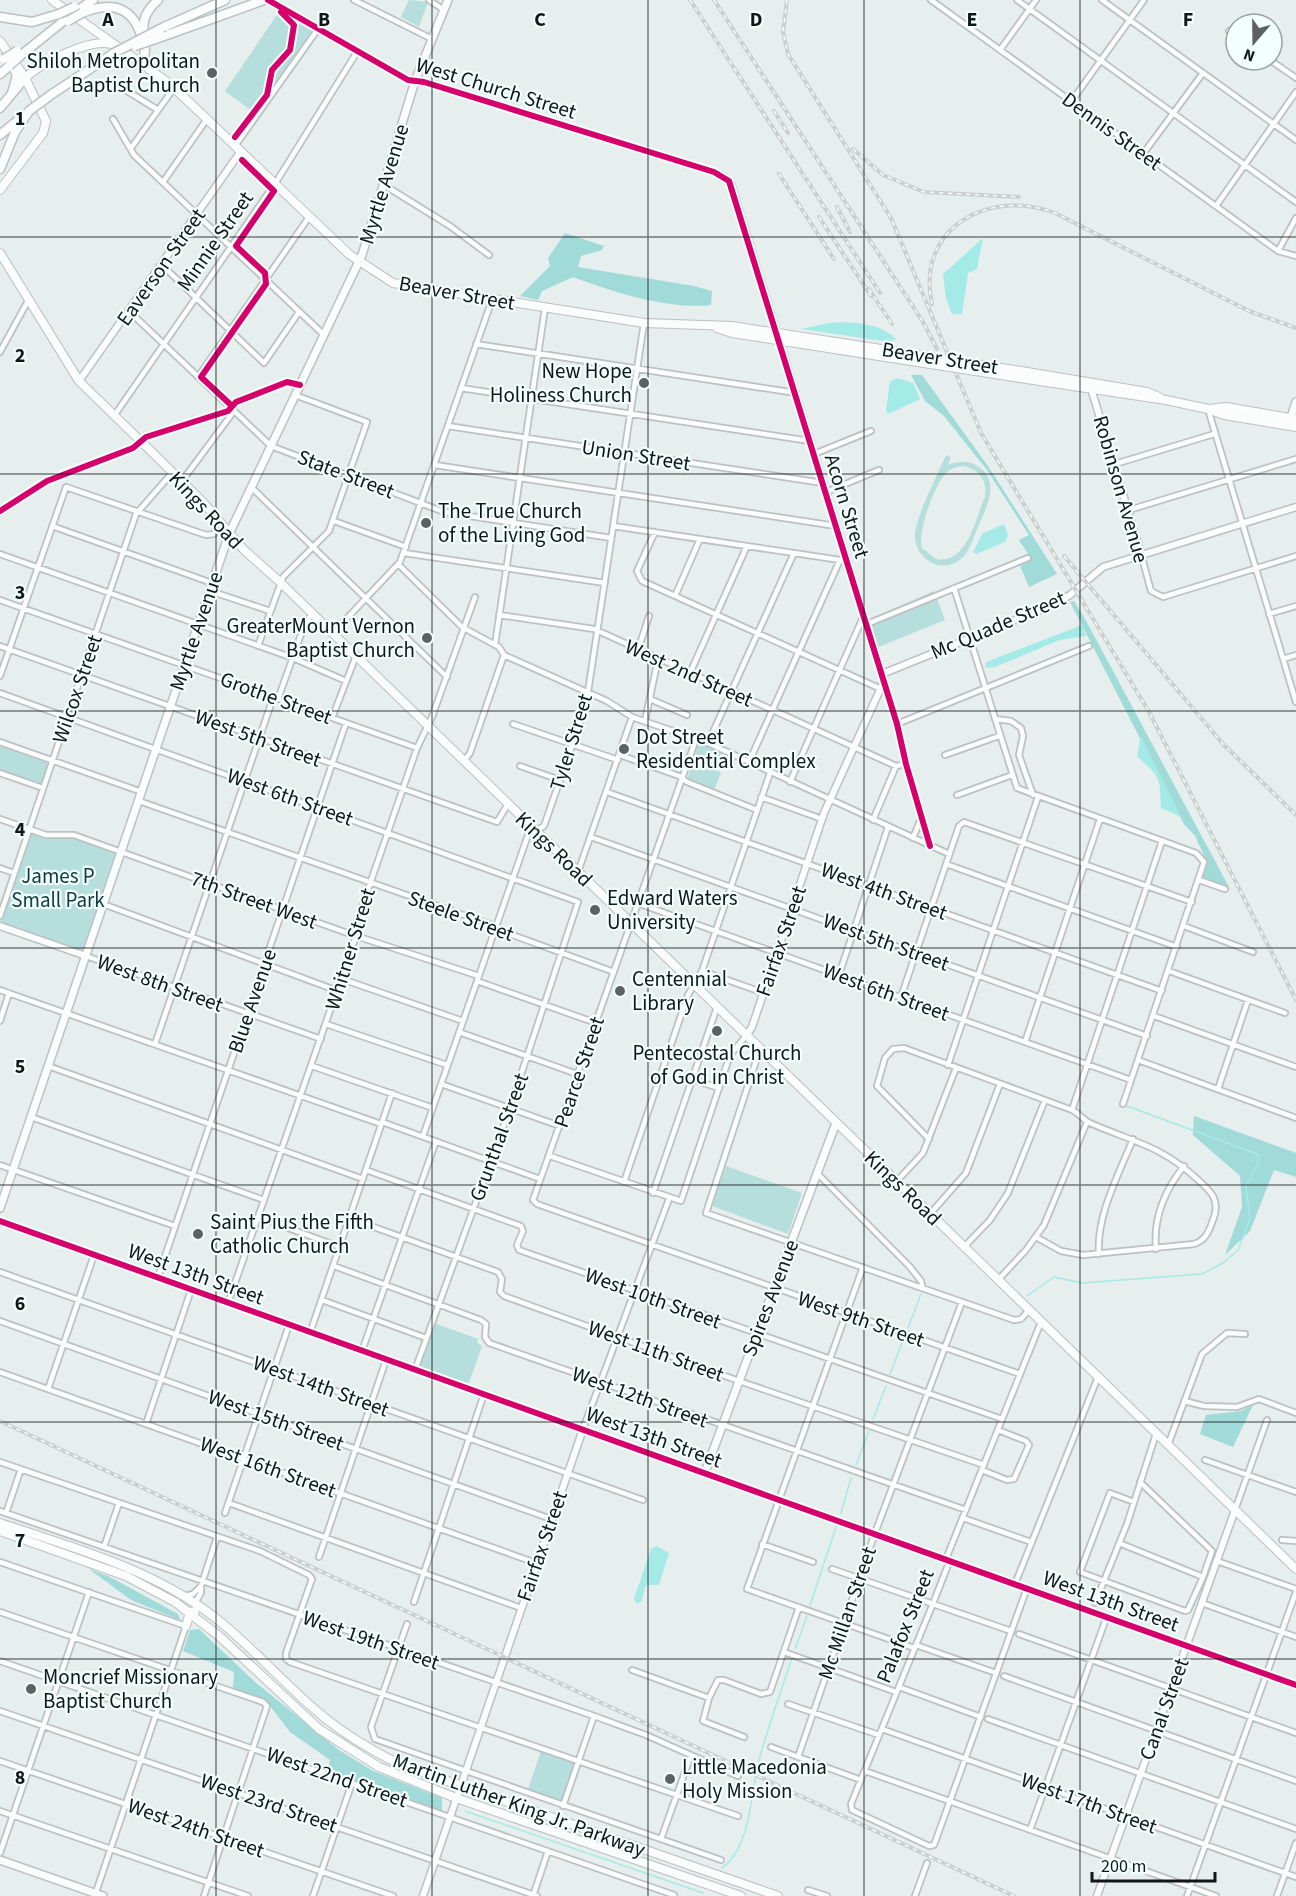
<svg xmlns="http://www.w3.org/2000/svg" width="1296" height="1896" font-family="'Source Sans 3',sans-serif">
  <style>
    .green { fill: #b6dedc; fill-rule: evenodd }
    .forest { fill: #a0dad9 }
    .water { fill: #a4ebe8 }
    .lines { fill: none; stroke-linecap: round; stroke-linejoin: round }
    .stream { stroke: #a4ebe8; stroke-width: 1.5 }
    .minor-casing { stroke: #bcc1c1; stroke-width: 8 }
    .tertiary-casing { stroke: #bcc1c1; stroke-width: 9 }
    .secondary-casing { stroke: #bcc1c1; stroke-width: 10 }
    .primary-casing { stroke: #bcc1c1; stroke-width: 10 }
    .trunk-casing { stroke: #bcc1c1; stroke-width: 10 }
    .motorway-casing { stroke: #bcc1c1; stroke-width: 11 }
    .minor { stroke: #fbfcfc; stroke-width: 4.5 }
    .tertiary { stroke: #fbfcfc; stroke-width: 6 }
    .secondary { stroke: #fbfcfc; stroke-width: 7 }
    .primary { stroke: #fbfcfc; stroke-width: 8 }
    .trunk { stroke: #fbfcfc; stroke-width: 8 }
    .motorway { stroke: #fbfcfc; stroke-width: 8 }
    .rail-casing { stroke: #cccfcf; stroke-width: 4 }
    .rail { stroke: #f3fffe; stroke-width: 1.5; stroke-dasharray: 4.5; stroke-linecap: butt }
    .primary-bridge-casing { stroke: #bcc1c1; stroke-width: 10; stroke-linecap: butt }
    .motorway-bridge-casing { stroke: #bcc1c1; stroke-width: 11; stroke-linecap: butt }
    .primary-bridge { stroke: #fbfcfc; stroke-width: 8 }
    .motorway-bridge { stroke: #fbfcfc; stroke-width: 8 }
    .cycleway-casing { stroke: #f3fffe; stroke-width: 10 }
    .cycleway { stroke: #d6006c; stroke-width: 6 }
    .grid { fill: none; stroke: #111616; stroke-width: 1.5; stroke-opacity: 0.55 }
    .poi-dot { fill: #5c6262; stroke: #f3fffe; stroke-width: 2 }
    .labels { text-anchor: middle; stroke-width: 4.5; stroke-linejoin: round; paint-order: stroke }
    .poi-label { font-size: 21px; fill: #111616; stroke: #f3fffe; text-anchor: start }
    .street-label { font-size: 21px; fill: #111616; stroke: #f3fffe }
    .park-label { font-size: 21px; fill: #0c3c3b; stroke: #f3fffe }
    .grid-label { font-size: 20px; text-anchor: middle; font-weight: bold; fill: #111616; stroke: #f3fffe; stroke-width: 4.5; stroke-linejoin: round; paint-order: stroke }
  </style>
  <rect width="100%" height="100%" fill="#e6eeee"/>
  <path class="green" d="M409 0 428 2 419 27 401 17Z
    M279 12 315 31 256 114 225 91Z
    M946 455 951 457 948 465C958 461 969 460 979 467 1003 484 983 513 975 534 972 542 969 552 962 558 944 575 916 561 915 537 914 520 938 474 946 455ZM963 466C979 469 988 481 985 496 976 518 967 565 936 559L922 548C917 533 934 485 946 473 951 468 957 467 963 466Z
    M934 591 945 620 876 648 868 620Z
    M699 741 722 751 715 769 721 773 714 790 687 780Z
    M0 746 46 762 48 767 43 782 37 784 0 770Z
    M31 833 49 839 72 838 116 854 86 946 81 950 0 922Z
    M726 1166 802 1193 788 1234 712 1206Z
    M434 1323 478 1339 477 1343 482 1346 468 1385 418 1368Z
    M541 1751 576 1763 561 1807 526 1795Z"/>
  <path class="forest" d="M565 233 604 246 602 250 581 256 578 267 694 286 712 291 711 305C670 310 612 292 573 277L542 291 538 300 520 296 550 266 548 258Z
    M911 375H922L988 466 1057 574 1029 587 1020 566 1032 560 1019 540 1029 535 987 470 944 416 925 401Z
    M1074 601 1084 617 1229 887 1203 878 1207 862 1195 836 1184 824 1070 602Z
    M1194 1116 1296 1153V1177L1274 1170 1250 1231 1225 1255 1242 1207 1240 1176 1193 1135Z
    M1253 1405 1233 1447 1200 1434 1206 1415 1241 1411Z
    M89 1569 108 1576 178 1614 180 1620 131 1600Z
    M199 1629 255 1682 339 1750 373 1771 442 1798V1811L328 1771 330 1760 290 1732 267 1702 233 1688 234 1672 183 1651 190 1630Z"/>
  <path class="water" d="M983 238 977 269 968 273 962 314H952L946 298 943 274Z
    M829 323C851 321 880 323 896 339L890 342 801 329Z
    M898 378 913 383 920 399 888 414 886 410 890 381Z
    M1004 524 1008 535 1005 542 976 554 973 552 982 534Z
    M1082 625 1086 636 1060 640 995 667 985 668 986 662Z
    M1140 739H1142L1181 817 1161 808C1160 775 1160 778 1137 756Z
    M656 1546 669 1553 659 1585H646L641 1602 637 1604 634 1599 651 1549Z"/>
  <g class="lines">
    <path class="stream" d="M1027 1296 1054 1277 1082 1283 1202 1274 1223 1263 1238 1250 1250 1219 1246 1186 1259 1160 1257 1154 1127 1106
      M908 1328 921 1294
      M890 1374 903 1340
      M873 1419 886 1386
      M856 1465 869 1431
      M841 1513 851 1478
      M810 1605 836 1527
      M795 1649 807 1616
      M465 1811 703 1893
      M722 1868C753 1846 750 1787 761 1753 770 1722 781 1691 791 1661"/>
    <defs>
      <path id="minor" d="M354 0 432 39
        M429 0 444 10
        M931 0 1278 251 1296 256
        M1017 0 1296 202
        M1102 0 1296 140
        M1229 31 1236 36
        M1000 50 1036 0
        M1270 60 1296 78
        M119 86 158 110
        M1071 102 1144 0
        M113 119 134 155 324 335
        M235 146 318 29
        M131 148 174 88
        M1143 154 1203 73
        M163 182 207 119
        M384 185 450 226 489 255
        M1216 206 1296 92
        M1278 251 1296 218
        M162 265 264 363 299 312
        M130 312 271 446 444 512 611 538
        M476 344 796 393
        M0 352 29 299
        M198 377 309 217
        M461 388 810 441
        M1208 409 1296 702
        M114 416 278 179 357 52
        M448 426 823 483
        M814 454 871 431
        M1115 464 1214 434
        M435 465 836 526
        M182 481 234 411
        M251 487 447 677
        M826 492 879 470
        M1129 510 1296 459
        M334 521 406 547
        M52 526 212 583
        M613 526 847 561
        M655 532 637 571 642 581 881 689
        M404 553 605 583
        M0 554 293 658 346 681
        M1141 554 1151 591 1163 597 1296 556
        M399 565 462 627 499 647 504 655 607 701 632 717 708 743 949 854
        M954 588 1017 788 1196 853 1204 862 1123 1104
        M210 591 270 611
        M675 596 700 539
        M0 600 417 748
        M1269 614 1296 606
        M499 615 594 629 896 766 906 764
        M867 624 1028 558
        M333 633 400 562 492 300
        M495 645 545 308
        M0 646 497 822 508 804
        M258 646 283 577 329 531 367 422 295 395
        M638 650 649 616
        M1283 659 1296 655
        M690 673 747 546
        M0 676 66 487 206 535 214 534
        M884 681 930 846
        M0 693 578 902 510 1108 415 1370
        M278 699 304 626 312 613
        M650 699 687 715
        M332 718 356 656
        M995 719 1011 721 1021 728 1023 736 1019 755 1033 795
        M645 721 658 659
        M513 724 618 760
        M897 724 1089 646
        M696 739 533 1200 537 1204 1020 1374
        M0 742 142 792
        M708 743 794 553
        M620 755 679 776 687 782 757 810
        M945 755 999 736
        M464 761 470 753 504 655
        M749 762 840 560
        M520 766 560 780
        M0 773 43 788
        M790 782 864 615
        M607 792 1162 991
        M957 795 1012 775
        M761 797 822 819
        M139 801 492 925 499 930 614 972
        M0 819 46 835H74L350 934 479 976
        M873 820 896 766
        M591 837 1147 1036
        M913 838 922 816
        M946 864 1177 947
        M0 868 14 873
        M578 872 632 717
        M1199 880 1225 889
        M103 904 338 991
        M640 904 1131 1080
        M0 916 136 514 172 473
        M1184 926 1253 952
        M86 956 321 1039
        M702 971 764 993
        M1169 971 1285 1013
        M839 975 888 827
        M342 979 463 1021
        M477 981 596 1023
        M0 990 381 1124
        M901 997 959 826 964 822 1192 902
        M1154 1016 1296 1067
        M0 1021 9 993
        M326 1024 447 1065
        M459 1032 577 1074
        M1025 1042 1100 819
        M155 1044 273 698
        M760 1049 706 1213 1014 1320 1021 1319 1029 1310
        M1138 1060 1296 1118
        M948 1065 1038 797
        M48 1066 363 1179
        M312 1066 433 1108
        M691 1079 719 1088
        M441 1084 560 1126
        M1218 1089 1248 1000
        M1072 1110 1162 841
        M31 1117 264 1200
        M382 1122 540 1179
        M423 1136 528 835 544 826 586 705 644 323
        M929 1139 877 1086 885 1058 893 1049 904 1048 1072 1110C1079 1113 1083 1120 1090 1123 1133 1142 1160 1145 1196 1178 1211 1191 1221 1200 1213 1220 1209 1231 1206 1240 1194 1244L1083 1255 1061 1251 1036 1237
        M550 1156 681 1201 730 1055 746 1036
        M0 1165 175 1226
        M366 1170 521 1226 523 1231 517 1245 519 1250 1002 1419
        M817 1173 910 1267 921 1281 923 1288
        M624 1182 688 995 702 971 770 773
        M896 1182 923 1153 956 1068
        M653 1193 717 1007
        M930 1214 966 1173 1000 1084
        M258 1217 340 1247
        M349 1218 498 1272 502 1279 500 1292 504 1296 739 1381 984 1465
        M964 1247 990 1220 1008 1193 1045 1100
        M1156 1249C1153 1218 1165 1190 1184 1166
        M1099 1254C1096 1216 1119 1174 1133 1139
        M334 1266 481 1320 486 1324 485 1337 489 1343 966 1510
        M863 1267 747 1589 914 1648
        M0 1272 643 1500
        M158 1277 346 723
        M998 1280 1026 1250 1044 1225 1087 1122
        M322 1300 426 1338
        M228 1303 355 939 354 930 417 748 432 717 475 597
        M0 1321 551 1519
        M310 1333 392 1093
        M362 1351 436 1141
        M0 1372 536 1563
        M48 1389 94 1255
        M1184 1401 1204 1406 1237 1407 1259 1399 1296 1413
        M146 1424 191 1290
        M583 1429 669 1199
        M1168 1445 1202 1354 1227 1333 1245 1334
        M1205 1460 1296 1492
        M0 1462 260 1551 309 1575 312 1579 286 1653V1659L290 1662 738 1816
        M982 1470 1007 1480 1014 1479 1029 1445 1026 1441 998 1430
        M1140 1482 1212 1551 1203 1577
        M229 1503 521 1608
        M1235 1510 1267 1420
        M0 1511 594 1716 646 1735 738 1776
        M6 1513 21 1469
        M225 1513 289 1325
        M963 1518 1031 1542
        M1282 1540 1296 1541
        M1119 1543 1203 1577 1188 1610 1185 1611 1080 1572 1110 1493 1134 1502
        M762 1544 813 1562
        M104 1547 119 1503
        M319 1557 386 1360
        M1217 1561 1296 1589
        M0 1562 186 1626 95 1895
        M832 1569 1011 1631
        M1015 1584 1098 1377
        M1027 1588 934 1845 929 1846 852 1810 851 1804 934 1601 948 1565V1554L1041 1322
        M184 1596 193 1594 201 1586
        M414 1602 484 1394
        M195 1603 201 1593V1586L217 1537
        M1095 1603 1127 1524 1156 1434
        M1202 1603 1296 1637
        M0 1612 263 1702 267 1706 204 1896
        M407 1624 371 1727 375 1739 721 1860
        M1019 1634 1296 1733
        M916 1645 996 1673
        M784 1652 896 1692
        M0 1661 674 1895
        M632 1670 709 1698
        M1004 1676 1296 1781
        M899 1687 981 1717
        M788 1704 879 1735
        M0 1711 537 1896
        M988 1719 1296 1829
        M882 1729 1296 1877
        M744 1737 703 1721 709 1698 718 1680H724L761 1694 770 1692 799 1607
        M771 1747 861 1780
        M798 1757 875 1533 962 1302
        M0 1761 393 1896
        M865 1771 1216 1896
        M563 1806 594 1716
        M0 1811 248 1896
        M1030 1830 1107 1616
        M661 1839 691 1755
        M0 1853 89 1592
        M808 1890 827 1896
        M313 1896 352 1783
        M533 1896 548 1851
        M915 1896 927 1863
        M1187 1896 1296 1592
        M1277 1896 1296 1843"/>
      <path id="tertiary" d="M268 0 408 80 424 82 714 172 723 176 731 184 884 681 824 813 752 1027 746 1036
        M79 381 241 151
        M1090 385 1141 554
        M882 674 1052 605 1070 595 1103 567 1296 507
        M0 926 86 956
        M0 1221 1296 1685
        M423 1896 583 1429
        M1097 1896 1235 1510"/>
      <path id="secondary" d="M1289 423 1296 402
        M0 1208 229 534 362 255 415 81 448 0
        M705 1472 836 1123
        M0 1860 103 1896"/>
      <path id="primary" d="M52 0 170 84 350 255 393 283 644 323 732 326 881 349
        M0 41 25 78 46 121 43 133 0 190
        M25 78C41 63 90 38 111 44
        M0 253 79 381 202 501 244 550 280 582 1296 1569
        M717 328 732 333 879 356
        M1021 371 1147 392 1159 397
        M1020 378 1166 400 1208 409 1224 415 1296 427
        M1209 409 1226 407 1296 419"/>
      <path id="trunk" d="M0 1523C74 1548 150 1568 213 1616 248 1643 278 1677 311 1706 337 1730 367 1748 399 1764L778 1896
        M0 1531 126 1576 175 1602 219 1636 319 1729 379 1767 456 1798 741 1896
        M186 1626 190 1612 195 1611"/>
      <path id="motorway" d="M78 10 93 0
        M82 13C114 0 135 8 143 42
        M0 17 32 22 59 14
        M164 27 225 0
        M164 36 264 0
        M7 52 17 76 12 93
        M20 56 66 19
        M143 65C151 38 131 24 158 0
        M0 74 9 66
        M52 94 114 53
        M0 108 25 78
        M0 135 23 116
        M0 169 15 132 29 111"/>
    </defs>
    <use href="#minor" class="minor-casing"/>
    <use href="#tertiary" class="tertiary-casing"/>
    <use href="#secondary" class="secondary-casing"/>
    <use href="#primary" class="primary-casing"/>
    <use href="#trunk" class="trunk-casing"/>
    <use href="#motorway" class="motorway-casing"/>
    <use href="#minor" class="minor"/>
    <use href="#tertiary" class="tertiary"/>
    <use href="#secondary" class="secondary"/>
    <use href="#primary" class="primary"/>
    <use href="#trunk" class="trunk"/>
    <use href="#motorway" class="motorway"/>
    <defs>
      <path id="rail" d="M690 0 880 293
        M714 0 923 322 937 349
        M787 0 783 32 788 54 891 218 981 433 1148 710 1296 1000
        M774 111 788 133
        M853 149 883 175 924 192 1019 197
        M779 174 834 259
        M837 207 850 232
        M819 217 871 296
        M869 289 892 324
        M932 304C915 227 990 188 1055 213L1249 311 1296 328
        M1064 556 1223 744 1296 815
        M0 1421 1014 1896"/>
    </defs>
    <use href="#rail" class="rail-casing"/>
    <use href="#rail" class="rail"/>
    <defs>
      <path id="primary-bridge" d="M881 349 1021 371
        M879 356 1020 378"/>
      <path id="motorway-bridge" d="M59 14 74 7
        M68 21 82 13
        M135 46 164 36
        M114 53 164 27
        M4 59 17 51
        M9 66 20 56
        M29 111 52 94"/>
    </defs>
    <use href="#primary-bridge" class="primary-bridge-casing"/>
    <use href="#motorway-bridge" class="motorway-bridge-casing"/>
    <use href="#primary-bridge" class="primary-bridge"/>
    <use href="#motorway-bridge" class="motorway-bridge"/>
    <defs>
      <path id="cycleway" d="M268 0 408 80 424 82 714 172 729 181 897 724 906 764 930 846
        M235 137 267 95 272 70 290 50 294 25 281 12
        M232 406 201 377 266 284 265 273 236 246 274 191 242 160
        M0 511 47 481 133 448 146 437 228 411 236 402 287 382 300 385
        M0 1221 1296 1685"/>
    </defs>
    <use href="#cycleway" class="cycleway-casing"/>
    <use href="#cycleway" class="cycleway"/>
  </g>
  <path class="grid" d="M216 0V1896M432 0V1896M648 0V1896M864 0V1896M1080 0V1896M0 237H1296M0 474H1296M0 711H1296M0 948H1296M0 1185H1296M0 1422H1296M0 1659H1296"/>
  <g class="poi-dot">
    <circle cx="212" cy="73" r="6"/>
    <circle cx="644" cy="383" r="6"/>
    <circle cx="426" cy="523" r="6"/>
    <circle cx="427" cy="638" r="6"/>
    <circle cx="624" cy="749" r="6"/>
    <circle cx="595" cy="910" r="6"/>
    <circle cx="620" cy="991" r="6"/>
    <circle cx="717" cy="1031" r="6"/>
    <circle cx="198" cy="1234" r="6"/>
    <circle cx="31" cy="1689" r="6"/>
    <circle cx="670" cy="1779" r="6"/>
  </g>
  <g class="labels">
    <g class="poi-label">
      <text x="200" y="68" text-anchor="end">Shiloh Metropolitan<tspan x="200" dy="24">Baptist Church</tspan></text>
      <text x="632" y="378" text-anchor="end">New Hope<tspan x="632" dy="24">Holiness Church</tspan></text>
      <text x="438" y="518">The True Church<tspan x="438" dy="24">of the Living God</tspan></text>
      <text x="415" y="633" text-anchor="end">GreaterMount Vernon<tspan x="415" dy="24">Baptist Church</tspan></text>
      <text x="636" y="744">Dot Street<tspan x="636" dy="24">Residential Complex</tspan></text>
      <text x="607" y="905">Edward Waters<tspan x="607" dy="24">University</tspan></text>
      <text x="632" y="986">Centennial<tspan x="632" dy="24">Library</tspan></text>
      <text x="717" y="1060" text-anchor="middle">Pentecostal Church<tspan x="717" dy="24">of God in Christ</tspan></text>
      <text x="210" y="1229">Saint Pius the Fifth<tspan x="210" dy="24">Catholic Church</tspan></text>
      <text x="43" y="1684">Moncrief Missionary<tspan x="43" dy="24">Baptist Church</tspan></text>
      <text x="682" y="1774">Little Macedonia<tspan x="682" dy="24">Holy Mission</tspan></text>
    </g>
    <g class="street-label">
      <text transform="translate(496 88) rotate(17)" y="7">West Church Street</text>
      <text transform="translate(1112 131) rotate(36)" y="7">Dennis Street</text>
      <text transform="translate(384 184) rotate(-73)" y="7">Myrtle Avenue</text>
      <text transform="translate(215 241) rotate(-55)" y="7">Minnie Street</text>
      <text transform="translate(161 267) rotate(-55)" y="7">Eaverson Street</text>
      <text transform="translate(457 293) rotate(10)" y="7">Beaver Street</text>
      <text transform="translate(940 358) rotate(9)" y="7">Beaver Street</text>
      <text transform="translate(636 455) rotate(9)" y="7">Union Street</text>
      <text transform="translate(346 474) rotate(21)" y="7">State Street</text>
      <text transform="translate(1121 489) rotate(74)" y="7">Robinson Avenue</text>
      <text transform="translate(847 506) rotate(73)" y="7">Acorn Street</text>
      <text transform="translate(206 510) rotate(47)" y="7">Kings Road</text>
      <text transform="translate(998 625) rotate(-23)" y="7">Mc Quade Street</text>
      <text transform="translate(196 631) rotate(-71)" y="7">Myrtle Avenue</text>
      <text transform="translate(689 673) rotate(24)" y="7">West 2nd Street</text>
      <text transform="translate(77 689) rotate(-71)" y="7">Wilcox Street</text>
      <text transform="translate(276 698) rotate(20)" y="7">Grothe Street</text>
      <text transform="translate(258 738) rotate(20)" y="7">West 5th Street</text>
      <text transform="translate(571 742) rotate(-73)" y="7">Tyler Street</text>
      <text transform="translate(290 797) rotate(20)" y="7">West 6th Street</text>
      <text transform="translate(554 849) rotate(44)" y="7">Kings Road</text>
      <text transform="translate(884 891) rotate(20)" y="7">West 4th Street</text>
      <text transform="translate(254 900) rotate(20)" y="7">7th Street West</text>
      <text transform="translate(461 916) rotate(20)" y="7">Steele Street</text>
      <text transform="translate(781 941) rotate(-71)" y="7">Fairfax Street</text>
      <text transform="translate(886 942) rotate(20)" y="7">West 5th Street</text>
      <text transform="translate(350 949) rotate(-73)" y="7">Whitner Street</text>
      <text transform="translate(160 983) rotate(20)" y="7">West 8th Street</text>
      <text transform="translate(886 992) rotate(20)" y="7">West 6th Street</text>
      <text transform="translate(252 1001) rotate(-71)" y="7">Blue Avenue</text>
      <text transform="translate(579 1072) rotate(-71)" y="7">Pearce Street</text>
      <text transform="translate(499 1137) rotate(-70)" y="7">Grunthal Street</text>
      <text transform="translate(903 1188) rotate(44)" y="7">Kings Road</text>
      <text transform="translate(196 1274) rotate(20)" y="7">West 13th Street</text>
      <text transform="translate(653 1298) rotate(20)" y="7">West 10th Street</text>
      <text transform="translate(770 1298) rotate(-69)" y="7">Spires Avenue</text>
      <text transform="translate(861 1319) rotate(19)" y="7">West 9th Street</text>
      <text transform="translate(656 1351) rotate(20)" y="7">West 11th Street</text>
      <text transform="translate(321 1386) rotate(20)" y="7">West 14th Street</text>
      <text transform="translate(640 1397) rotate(20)" y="7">West 12th Street</text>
      <text transform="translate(276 1420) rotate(20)" y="7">West 15th Street</text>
      <text transform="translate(654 1437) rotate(20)" y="7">West 13th Street</text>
      <text transform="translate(268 1467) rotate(20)" y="7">West 16th Street</text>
      <text transform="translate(542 1546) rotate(-71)" y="7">Fairfax Street</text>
      <text transform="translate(1111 1601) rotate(20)" y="7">West 13th Street</text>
      <text transform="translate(847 1613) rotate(-71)" y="7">Mc Millan Street</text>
      <text transform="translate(905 1626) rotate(-68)" y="7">Palafox Street</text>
      <text transform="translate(371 1640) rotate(19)" y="7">West 19th Street</text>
      <text transform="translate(1164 1709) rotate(-70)" y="7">Canal Street</text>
      <text transform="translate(337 1777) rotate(19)" y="7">West 22nd Street</text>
      <text transform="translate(269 1803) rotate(19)" y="7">West 23rd Street</text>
      <text transform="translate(1089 1803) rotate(20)" y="7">West 17th Street</text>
      <text transform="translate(519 1805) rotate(20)" y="7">Martin Luther King Jr. Parkway</text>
      <text transform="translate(196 1828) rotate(19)" y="7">West 24th Street</text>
    </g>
    <g class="park-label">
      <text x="58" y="883">James P<tspan x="58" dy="24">Small Park</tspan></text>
    </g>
  </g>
  <g class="grid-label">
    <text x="108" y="26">A</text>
    <text x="324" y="26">B</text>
    <text x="540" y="26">C</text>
    <text x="756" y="26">D</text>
    <text x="972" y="26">E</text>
    <text x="1188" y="26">F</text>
    <text x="20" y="125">1</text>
    <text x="20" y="362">2</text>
    <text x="20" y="599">3</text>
    <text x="20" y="836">4</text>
    <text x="20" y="1073">5</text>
    <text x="20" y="1310">6</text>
    <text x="20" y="1547">7</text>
    <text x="20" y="1784">8</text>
  </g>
  <g transform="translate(1254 42) rotate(200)"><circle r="28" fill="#f3fffe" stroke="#99a2a1" stroke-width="1.5"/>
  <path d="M0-4.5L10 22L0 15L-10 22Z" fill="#5c6262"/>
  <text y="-9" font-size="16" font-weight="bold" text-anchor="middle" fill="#111616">N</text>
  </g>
  <path d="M1092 1872v9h123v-9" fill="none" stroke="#111616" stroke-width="3"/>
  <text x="1101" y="1872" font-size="18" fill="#111616" stroke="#f3fffe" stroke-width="4.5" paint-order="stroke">200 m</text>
</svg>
